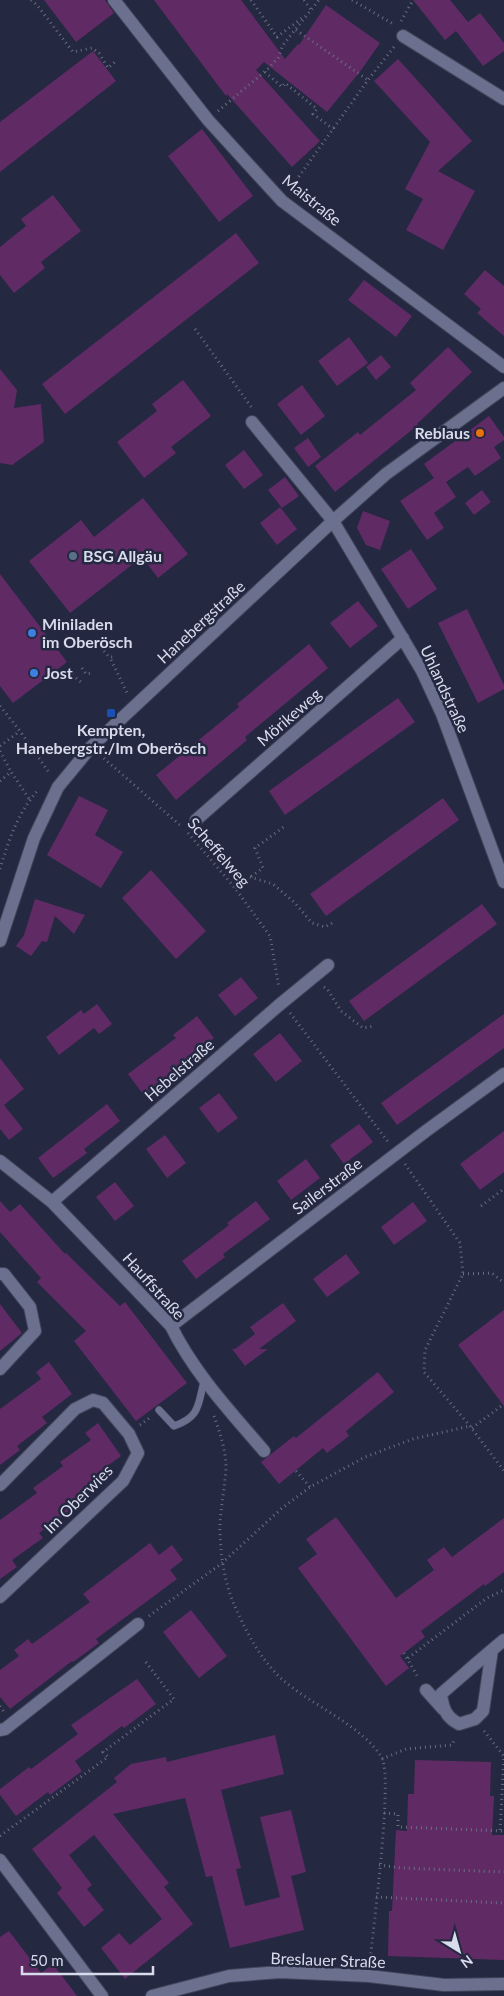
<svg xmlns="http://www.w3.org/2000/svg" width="504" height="1996" font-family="Lato,sans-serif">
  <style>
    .building { fill: #602b65 }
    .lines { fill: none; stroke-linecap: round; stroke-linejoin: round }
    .service-casing { stroke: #42455a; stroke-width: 8 }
    .minor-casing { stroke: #42455a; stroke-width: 14 }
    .path { stroke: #696d83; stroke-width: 3; stroke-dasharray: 1 4; stroke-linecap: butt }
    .service { stroke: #6a708d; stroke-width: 7 }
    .minor { stroke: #6a708d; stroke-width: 12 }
    .food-dot { fill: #e8710a; stroke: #242841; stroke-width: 2 }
    .service-dot { fill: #5c6f8a; stroke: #242841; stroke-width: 2 }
    .shop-dot { fill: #3f7fe0; stroke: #242841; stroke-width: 2 }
    .transit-dot { fill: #1a4fb4; stroke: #242841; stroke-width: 2 }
    .labels { text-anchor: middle; stroke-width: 5; stroke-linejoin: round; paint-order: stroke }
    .street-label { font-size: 16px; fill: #d7dbec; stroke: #242841 }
    .poi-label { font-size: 16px; font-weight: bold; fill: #d7dbec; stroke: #242841; text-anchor: start }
  </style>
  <rect width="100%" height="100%" fill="#242841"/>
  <path class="building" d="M44 0H105L114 13 76 42Z
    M154 0H241L285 59 298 44 299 45 326 5 380 43 362 69 327 112 264 62 256 70 320 141 292 167 227 94 226 96Z
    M413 0H450L468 22 480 13 504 43V51L483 66 456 31 445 40Z
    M93 51 116 81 0 172V122Z
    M398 59 472 141 438 171 475 191 443 250 406 230 423 199 405 189 430 142 374 81Z
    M202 129 253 196 219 222 168 156Z
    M53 195 81 231 41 262 45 268 14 293 0 275V247L26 226 21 219Z
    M236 233 259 263 65 414 42 384Z
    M485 270 504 286V336L477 313 481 309 464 294Z
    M364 280 412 316 396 337 348 300Z
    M349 337 368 363 337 386 318 361Z
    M448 347 472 372 417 424 418 425 335 492 315 466 358 432 360 435 416 390 410 383Z
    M381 355 391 367 376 380 366 367Z
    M0 369 17 390 14 408 41 404 44 442 12 465 0 463Z
    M183 380 211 416 171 447 176 453 144 478 117 442 157 411 152 404Z
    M302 385 325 416 301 435 277 404Z
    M489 416 504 437V440L494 447 501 458 475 476 468 467 446 482 456 497 434 513 444 528 427 540 400 501 434 478 424 464Z
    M308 438 321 457 308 467 294 448Z
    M244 450 263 475 244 489 225 465Z
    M285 477 299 496 282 508 268 490Z
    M482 490 491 502 474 515 465 503Z
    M143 498 188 554 158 578 142 557 70 613 29 561 81 520 94 537Z
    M280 507 297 529 277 545 260 523Z
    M363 511 390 521 380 550 366 545 357 528Z
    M411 549 437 589 408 609 381 569Z
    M0 574 67 662 13 703 0 686Z
    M358 601 378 626 350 648 330 623Z
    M467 609 504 685V689L478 703 438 623Z
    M309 644 328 668 245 737 247 740 176 800 156 775 239 707 237 704Z
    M398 698 415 722 285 815 269 791Z
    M79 796 108 810 95 835 123 852 101 888 47 855Z
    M443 798 459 820 326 916 310 894Z
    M151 870 206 931 176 959 122 898Z
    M35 899 85 915 74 934 55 916 47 942 42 941 31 956 16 946 24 935Z
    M482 904 497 924 364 1021 349 1001Z
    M241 977 258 998 235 1016 218 995Z
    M97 1004 112 1024 99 1034 94 1028 59 1055 46 1037 81 1010 84 1014Z
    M504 1014V1048L397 1125 381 1103Z
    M197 1016 214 1038 171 1072 173 1076 145 1097 128 1074 176 1038 173 1035Z
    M280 1033 302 1061 276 1082 253 1054Z
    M0 1058 24 1089 4 1105 23 1129 9 1140 0 1129Z
    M219 1093 238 1118 218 1133 199 1108Z
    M107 1104 120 1121 84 1149 87 1153 53 1178 38 1158Z
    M359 1124 373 1142 344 1164 330 1145Z
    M504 1131V1172L480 1190 460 1164Z
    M165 1135 186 1163 167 1178 146 1149Z
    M306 1159 320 1178 291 1200 277 1181Z
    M115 1182 134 1206 115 1221 96 1197Z
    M0 1201 10 1212 20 1204 65 1254 66 1253 120 1306 125 1302 187 1383 136 1421 74 1341 86 1331 37 1282 41 1278 0 1232Z
    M256 1201 270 1219 223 1254 225 1257 196 1279 182 1261 229 1225 227 1223Z
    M413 1202 427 1221 394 1245 381 1227Z
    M346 1254 360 1273 327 1297 313 1279Z
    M283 1303 296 1321 259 1349H268L245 1366 232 1349H235L255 1334 250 1327Z
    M0 1304 22 1333 0 1351Z
    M504 1310V1406L458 1345Z
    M49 1362 72 1394 42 1417 47 1423 17 1446 20 1450 0 1465V1409L41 1379 36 1372Z
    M378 1372 394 1392 346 1431 349 1436 327 1453 323 1448 279 1484 261 1462 294 1436 296 1438Z
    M98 1423 121 1456 91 1478 97 1484 67 1507 69 1511 39 1533 43 1538 12 1560 17 1567 0 1579V1520L37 1493 33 1488 63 1466 60 1462 91 1440 85 1433Z
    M336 1517 396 1598 434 1570 427 1560 444 1547 452 1557 504 1518V1572L485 1586 484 1584 421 1631 425 1637 400 1656 409 1668 386 1686 298 1568 317 1554 306 1539Z
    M150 1543 159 1555 172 1545 183 1560 170 1570 177 1579 96 1639 99 1643 73 1662 72 1661 10 1709 0 1697V1670L19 1656 14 1650 28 1639 32 1644 90 1602 83 1594Z
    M191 1610 227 1656 199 1678 163 1632Z
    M137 1679 156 1704 124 1728 122 1726 75 1761 82 1771 50 1795 48 1792 16 1816 0 1795V1789L29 1767 31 1769 78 1734 71 1725Z
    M275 1735 284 1774 221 1790 241 1868 236 1869 245 1906 280 1897 260 1817 291 1810 306 1872 291 1876 304 1930 230 1948 212 1876 206 1877 185 1798 113 1814 169 1883 164 1887 193 1924 125 1979 101 1948 119 1933 130 1945 162 1919 94 1835 69 1855 92 1885 87 1889 104 1910 84 1927 57 1893 62 1888 32 1849 117 1782 114 1778 131 1764 166 1757 167 1762Z
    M415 1760 491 1762 490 1796H494L492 1835H504V1960L388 1956 389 1911H392L396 1830 407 1831 408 1794H414Z
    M9 1931 41 1973 53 1964 77 1996H0V1937Z"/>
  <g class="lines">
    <defs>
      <path id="service" d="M159 1410 174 1426C200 1417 198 1405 204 1381"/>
      <path id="minor" d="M114 0 208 120 282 201 504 367
        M403 36 504 99
        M252 422 333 521 422 671 442 714 504 882
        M196 820 403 638
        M0 941 34 838 58 787 91 747 333 521 386 474 504 388
        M0 1161 52 1202 171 1326C194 1373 230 1411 264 1451
        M52 1202 278 1006 328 965
        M0 1274H4L30 1307 35 1331 0 1369
        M171 1326 426 1131 504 1074
        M0 1485 75 1409 93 1400 103 1403 129 1434 138 1453 123 1481 0 1597
        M492 1650 483 1711 475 1719 459 1724C446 1717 443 1709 441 1694 462 1676 482 1658 504 1640
        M426 1690 443 1709
        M0 1730 5 1729 138 1624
        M0 1860 102 1996
        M152 1996 229 1976 280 1972 369 1976 444 1985 504 1984"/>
    </defs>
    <use href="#service" class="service-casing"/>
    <use href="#minor" class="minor-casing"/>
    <path class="path" d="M31 0 37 5 73 52 92 48 99 53 108 68 115 62
      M251 0 277 37 305 16
      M304 0 312 11
      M352 0 395 25
      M401 21 413 0
      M296 30 368 80
      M265 72 282 87 285 83 317 109 313 114 333 129
      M218 111 269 68 278 58 283 45 319 0
      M290 189 368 80 394 47
      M195 329 252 408
      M107 644 112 640 129 647
      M104 651 109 657H116
      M111 660 127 693 126 694
      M82 668 86 674 93 673
      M74 672 71 674 81 682
      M0 706 20 731 50 774
      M0 746 20 731
      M0 751 11 772
      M100 755 182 827
      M0 781 11 772 30 800
      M188 833 235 888 270 936 279 988
      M0 869C9 839 18 812 39 789
      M250 877 273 884 295 903 312 923 325 927 334 922
      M235 888 263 868 255 848 285 826
      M324 987 328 990 341 1011 363 1028 374 1026
      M290 1013 389 1143
      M405 1164 460 1243 463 1274 425 1350 424 1372 470 1426 504 1471
      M481 1206 504 1189
      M463 1274 492 1273 504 1283
      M214 1416C220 1433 226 1450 226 1468 225 1487 221 1505 220 1524 220 1551 223 1577 233 1602 245 1630 261 1661 284 1681 312 1705 364 1727 382 1758 393 1779 373 1929 370 1962
      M140 1425 151 1417
      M472 1428 504 1404
      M296 1471 310 1487
      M149 1616 221 1564 281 1509 310 1487 365 1457 413 1439 470 1426
      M404 1653 419 1679
      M408 1658 487 1598 504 1590
      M0 1706 4 1712
      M484 1731 504 1756 500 1831
      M382 1759 406 1749 452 1745 455 1738
      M384 1813 398 1814V1827L504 1831
      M0 1836 108 1757 103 1752 174 1699 145 1661
      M379 1865 401 1868 504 1872
      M376 1897 504 1903"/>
    <use href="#service" class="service"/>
    <use href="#minor" class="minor"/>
  </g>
  <circle class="food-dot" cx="480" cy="433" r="5"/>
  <circle class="service-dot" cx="73" cy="556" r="5"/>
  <g class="shop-dot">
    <circle cx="32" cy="633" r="5"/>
    <circle cx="34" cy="673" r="5"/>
  </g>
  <rect class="transit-dot" x="106" y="708" width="10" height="10" rx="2.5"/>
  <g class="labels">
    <g class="street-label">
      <text transform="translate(312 200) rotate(39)" y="6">Maistraße</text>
      <text transform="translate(201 622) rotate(-43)" y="6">Hanebergstraße</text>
      <text transform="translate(445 689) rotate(65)" y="6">Uhlandstraße</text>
      <text transform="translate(289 717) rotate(-41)" y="6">Mörikeweg</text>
      <text transform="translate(219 852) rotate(49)" y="6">Scheffelweg</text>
      <text transform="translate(179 1070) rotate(-41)" y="6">Hebelstraße</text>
      <text transform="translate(327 1186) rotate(-37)" y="6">Sailerstraße</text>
      <text transform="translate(154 1286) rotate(48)" y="6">Hauffstraße</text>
      <text transform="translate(78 1499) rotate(-45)" y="6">Im Oberwies</text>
      <text transform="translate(328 1960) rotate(2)" y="6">Breslauer Straße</text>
    </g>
    <g class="poi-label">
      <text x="470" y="439" text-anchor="end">Reblaus</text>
      <text x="83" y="562">BSG Allgäu</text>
      <text x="42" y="630">Miniladen<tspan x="42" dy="18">im Oberösch</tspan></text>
      <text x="44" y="679">Jost</text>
      <text x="111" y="736" text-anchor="middle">Kempten,<tspan x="111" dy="18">Hanebergstr./Im Oberösch</tspan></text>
    </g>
  </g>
  <g transform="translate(459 1951) rotate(143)" stroke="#242841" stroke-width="4" paint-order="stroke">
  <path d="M0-4L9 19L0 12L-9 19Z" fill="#d7dbec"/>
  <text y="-8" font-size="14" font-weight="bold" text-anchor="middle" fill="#d7dbec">N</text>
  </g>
  <path d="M22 1966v8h131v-8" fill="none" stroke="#d7dbec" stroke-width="2.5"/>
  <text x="30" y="1966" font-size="15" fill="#d7dbec" stroke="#242841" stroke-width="4" paint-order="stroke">50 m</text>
</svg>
